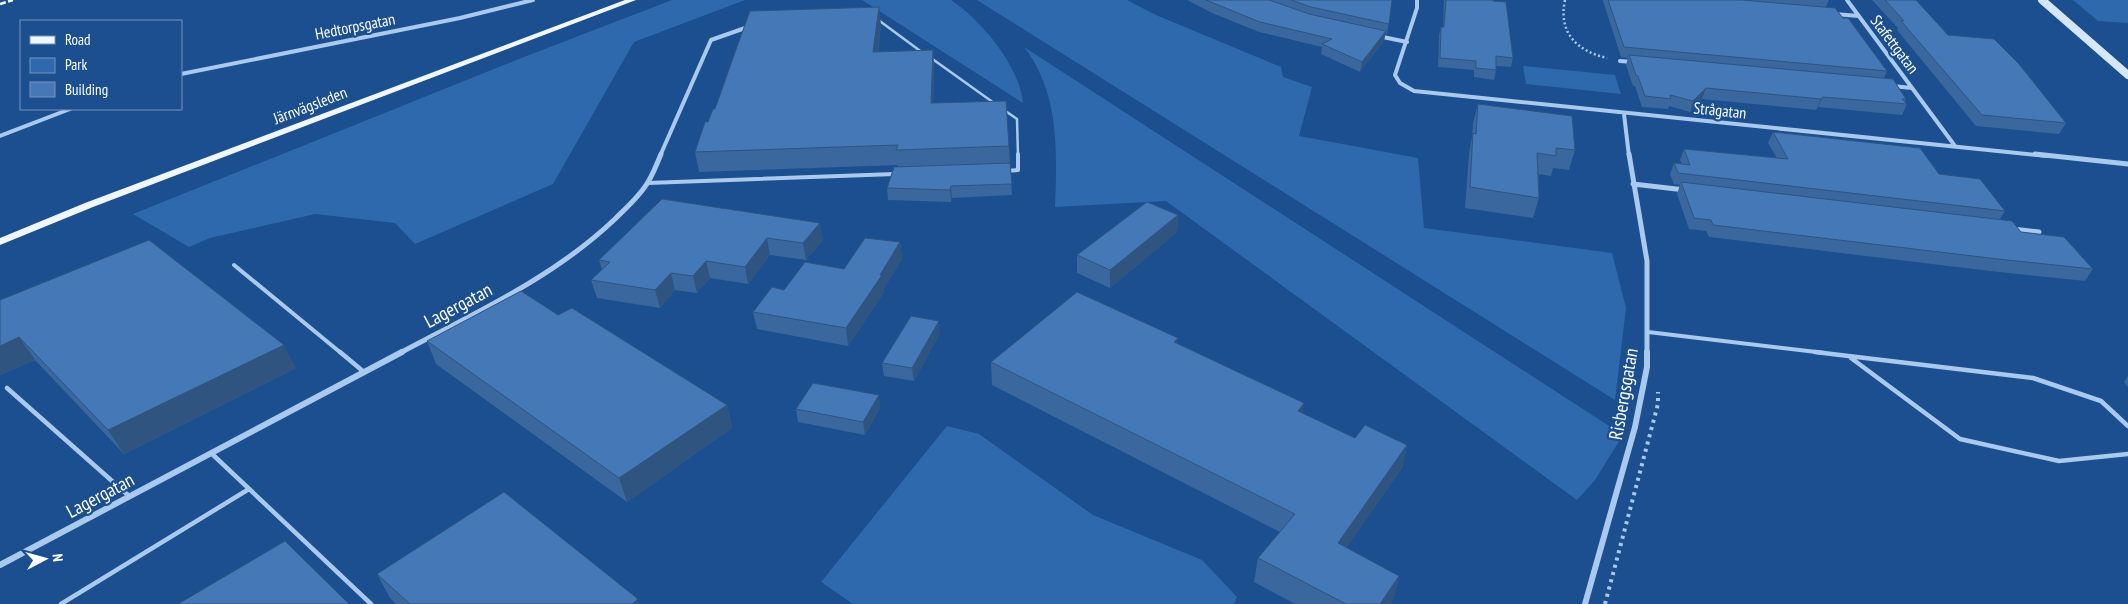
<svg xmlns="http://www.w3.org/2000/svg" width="2128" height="604" font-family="'PT Sans Narrow',sans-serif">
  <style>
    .green { fill: #2e69ad }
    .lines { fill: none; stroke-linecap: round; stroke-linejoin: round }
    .path-far1 { stroke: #a9c9ee; stroke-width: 2.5; stroke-dasharray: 2 2.5; stroke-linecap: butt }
    .path { stroke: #a9c9ee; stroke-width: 4; stroke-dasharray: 3 4.5; stroke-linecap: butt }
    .lane-far2 { stroke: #a9c9ee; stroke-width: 2.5 }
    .lane-far1 { stroke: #a9c9ee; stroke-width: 4 }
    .lane { stroke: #a9c9ee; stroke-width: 4.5 }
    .street-far2 { stroke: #a9c9ee; stroke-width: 4 }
    .street-far1 { stroke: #a9c9ee; stroke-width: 5 }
    .street { stroke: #a9c9ee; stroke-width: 6 }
    .secondary { stroke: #d6e6fa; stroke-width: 8 }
    .primary { fill: #f0f6ff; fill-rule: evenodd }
    .rail { stroke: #fff; stroke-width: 2.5; stroke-dasharray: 6 2.5; stroke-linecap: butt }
    .wall { fill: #3a679d }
    .shaded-wall { fill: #305480 }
    .building { fill: #4478b7; stroke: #305480 }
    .labels { text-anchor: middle; stroke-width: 4.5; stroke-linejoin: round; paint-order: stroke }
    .far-street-label { font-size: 16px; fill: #fff; stroke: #1b4f8f }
    .street-label { font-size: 19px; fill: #fff; stroke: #1b4f8f }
  </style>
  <rect width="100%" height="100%" fill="#1b4f8f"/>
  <path class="green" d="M672 0H745L634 42 553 184 415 244 395 223 315 214 210 238 189 247 133 214 524 57Z
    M862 0H951C980 19 1020 66 1023 103Z
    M977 0H1127L1156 15 1281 67 1283 77 1312 87 1299 136 1418 158 1424 228 1612 253 1626 308 1615 400Z
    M2073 0H2128V23L2098 21Z
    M1024 47 1623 435 1595 480 1577 500 1166 201 1055 207C1057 153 1060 93 1024 47Z
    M1523 66 1615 75 1621 94 1526 84Z
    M947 426 979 434 1093 515 1202 560 1237 597 1234 604H853L821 582Z"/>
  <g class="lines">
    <path class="path-far1" d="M1565 0C1558 33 1577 51 1607 58"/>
    <path class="path" d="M1605 604 1658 404V392"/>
    <path class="lane-far2" d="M877 19 923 53
      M931 58 994 103
      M1004 110 1017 119 1018 156"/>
    <path class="lane-far1" d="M1007 171 1018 170V154
      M648 183 895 174
      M234 265 341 353
      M1648 332 1825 353"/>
    <path class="lane" d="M340 352 364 372
      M1815 352 2033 378 2101 401 2128 426
      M1851 358 1960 439 2059 461 2128 454
      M7 388 129 496
      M211 453 371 604
      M61 604 249 489"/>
    <path class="street-far2" d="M1417 0V8L1395 75 1400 83 1414 91 2047 156
      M1847 0 1955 146
      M1834 14 1859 16
      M1378 36 1407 42
      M1620 61 1632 62
      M181 74 460 18 533 0
      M1892 86 1912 88
      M1624 114 1629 156
      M0 136 70 109
      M660 156 711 40 748 27"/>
    <path class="street-far1" d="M1629 154 1647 261V353
      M2035 154 2128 164
      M1633 184 1685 190
      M2013 229 2039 232
      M400 353C475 313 553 278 615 219 626 208 640 196 648 182 653 174 657 164 661 154"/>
    <path class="street" d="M0 565 402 352
      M1585 604 1635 427 1647 367V352"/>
    <path class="secondary" d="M2042 0 2128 75"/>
    <path class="primary" d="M625 0H636L93 207 0 245V238L85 203Z"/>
    <path class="rail" d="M0 4 13 0"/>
  </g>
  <path class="wall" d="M1187 0H1392L1387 34 1385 33 1384 41 1360 72 1321 54 1322 47 1259 32 1212 13Z
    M1444 0H1493L1513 58 1511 67 1496 66V70L1494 80 1474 77V70L1438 67 1439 35 1441 27H1443Z
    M1603 0H1829L1826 7 1887 71 1884 78 1906 99 1905 102 1907 104 1902 115 1818 107 1816 110 1702 99 1690 112 1669 106 1668 109 1642 107 1635 86H1633L1626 65 1628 58 1621 57 1603 1Z
    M1872 0H1916L1948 35 2066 123 2059 134 1976 126 1897 30 1898 28Z
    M881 25 878 52 933 50 934 69 933 103 1009 146 1012 195 952 198 951 202 888 200 887 188 898 167V165L699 172 695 152 708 122 715 109Z
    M1478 104 1575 150 1569 170 1553 168 1551 176 1538 174 1539 198 1533 218 1465 208 1469 153 1472 137 1473 123Z
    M1773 132 1939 174 2005 211 2000 219 2021 232 2093 269 2085 281 1990 271 1709 237 1706 231 1689 229 1677 194 1680 185 1674 184 1670 174 1674 163 1682 164 1680 160 1684 149 1777 158 1768 143Z
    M662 199 823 240 806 260 770 255 748 284 710 278 697 293 675 290 660 308 597 298 591 280 602 270 599 260Z
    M1178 215 1177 232 1110 288 1077 273V255Z
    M900 242 902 259 884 288V292L848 346 757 329 753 312 784 290 844 269Z
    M0 300 296 368 124 454 35 360 0 375Z
    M558 315 727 405 732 428 627 502 436 364 427 341Z
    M940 333 914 381 884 376 882 363Z
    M1178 344 1302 414 1355 438 1407 445 1402 468 1346 548 1399 576 1393 600 1390 604H1295L1254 582 1258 558 1280 532 992 385 991 362Z
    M2128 376V387L2124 382Z
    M880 408 865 435 798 422 796 409Z
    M377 574 640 604H396L390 598Z"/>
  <path class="shaded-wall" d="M879 7 881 25 875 70 873 52Z
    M1386 31 1384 41 1360 72 1362 62Z
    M933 50 934 69 933 122 931 103Z
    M1706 88 1702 99 1690 112 1693 101Z
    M1823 97 1818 107 1816 110 1821 99Z
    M951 186 952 198 951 202 950 190Z
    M1178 215 1177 232 1110 288V270Z
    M820 223 823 240 806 260 803 243Z
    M767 238 770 255 748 284 745 267Z
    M900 242 902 259 884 288V292L848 346 846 328Z
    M706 261 710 278 697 293 693 276Z
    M671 273 675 290 660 308 655 290Z
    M939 321 940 333 914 381 912 368Z
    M19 337 35 360 0 375V346Z
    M1178 338 1177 360 1174 342Z
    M284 345 296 368 124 454 108 430Z
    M879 395 880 408 865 435 863 422Z
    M1304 403 1300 426 1298 411Z
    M727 405 732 428 627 502 619 478Z
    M1407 445 1402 468 1333 567 1338 543Z
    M1399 576 1393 600 1390 604H1380Z
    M638 599 640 604H632Z"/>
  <path class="building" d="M1206 0H1269L1309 14 1386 31 1362 62 1322 44 1332 39 1260 22Z
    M1291 0H1392L1389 24 1311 7Z
    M1446 0H1493V1L1506 2 1513 58 1496 56V70L1476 68V61L1440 58 1441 27H1444Z
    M1608 0H1742L1835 8 1843 18H1848L1887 71 1624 47Z
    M1885 0H1916L1948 35 1994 39 2019 64 2066 123 1982 115 1901 21H1904Z
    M879 7 873 52 933 50 931 103 1006 101 1009 146 896 150 898 145 695 152 705 122H708L713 109H715L739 41 750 11H752Z
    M1629 55 1893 79 1906 99H1902L1907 104 1823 97 1821 99 1706 88 1693 101 1670 95 1671 99 1645 96 1638 76 1636 75Z
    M1478 104 1572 116 1575 150 1556 148V156L1537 153 1539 198 1470 187 1473 133 1476 134Z
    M1773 132 1920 148 1939 174 1980 179 2005 211 1678 173 1674 163 1690 165 1684 149 1788 159Z
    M1010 163 1012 184 951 186 950 190 887 188 894 167Z
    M1681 182 2012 221 2021 232 2064 237 2093 269 1998 259 1713 225 1711 220 1694 218Z
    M662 199 820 223 803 243 767 238 745 267 706 261 693 276 671 273 655 290 591 280 610 262 599 260Z
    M1147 202 1178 215 1110 270 1077 255Z
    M865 238 900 242 880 275H882L846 328 753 312 772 287 784 290 805 262 844 269Z
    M149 240 284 345 108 430 19 337 0 346V300Z
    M521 291 558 315 572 308 727 405 619 478 427 341Z
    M1077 292 1178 338 1174 342 1304 403 1298 411 1355 438 1365 425 1407 445 1338 543 1399 576 1380 604H1346L1258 558 1295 514 991 362Z
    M911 316 939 321 912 368 882 363Z
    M813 383 879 395 863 422 796 409Z
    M504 492 638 599 632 604H410L377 574Z
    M285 541 349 604H178Z"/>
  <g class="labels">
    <g class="far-street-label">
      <text transform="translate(355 26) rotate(-11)" y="6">Hedtorpsgatan</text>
      <text transform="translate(1895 44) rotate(53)" y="6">Stafettgatan</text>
      <text transform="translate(310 105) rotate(-21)" y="6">Järnvägsleden</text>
      <text transform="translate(1720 110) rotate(6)" y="6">Strågatan</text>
    </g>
    <g class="street-label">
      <text transform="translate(458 305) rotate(-28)" y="7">Lagergatan</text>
      <text transform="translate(1623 394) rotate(-80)" y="7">Risbergsgatan</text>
      <text transform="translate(100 495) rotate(-28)" y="7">Lagergatan</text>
    </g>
  </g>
  <rect x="20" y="20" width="162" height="90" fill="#1b4f8f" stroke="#7695bc"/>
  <rect x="30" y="36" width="25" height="8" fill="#f0f6ff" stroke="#7695bc"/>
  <text x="65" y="45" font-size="15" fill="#ffffff">Road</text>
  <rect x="30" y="58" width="25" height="15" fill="#2e69ad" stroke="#7695bc"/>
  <text x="65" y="70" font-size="15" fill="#ffffff">Park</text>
  <rect x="30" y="82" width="25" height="15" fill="#4478b7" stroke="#7695bc"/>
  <text x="65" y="95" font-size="15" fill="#ffffff">Building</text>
  <g transform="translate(45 559) rotate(84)" stroke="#1b4f8f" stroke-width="4" paint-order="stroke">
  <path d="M0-4L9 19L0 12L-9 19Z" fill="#ffffff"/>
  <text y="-8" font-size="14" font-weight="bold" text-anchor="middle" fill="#ffffff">N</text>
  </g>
</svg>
